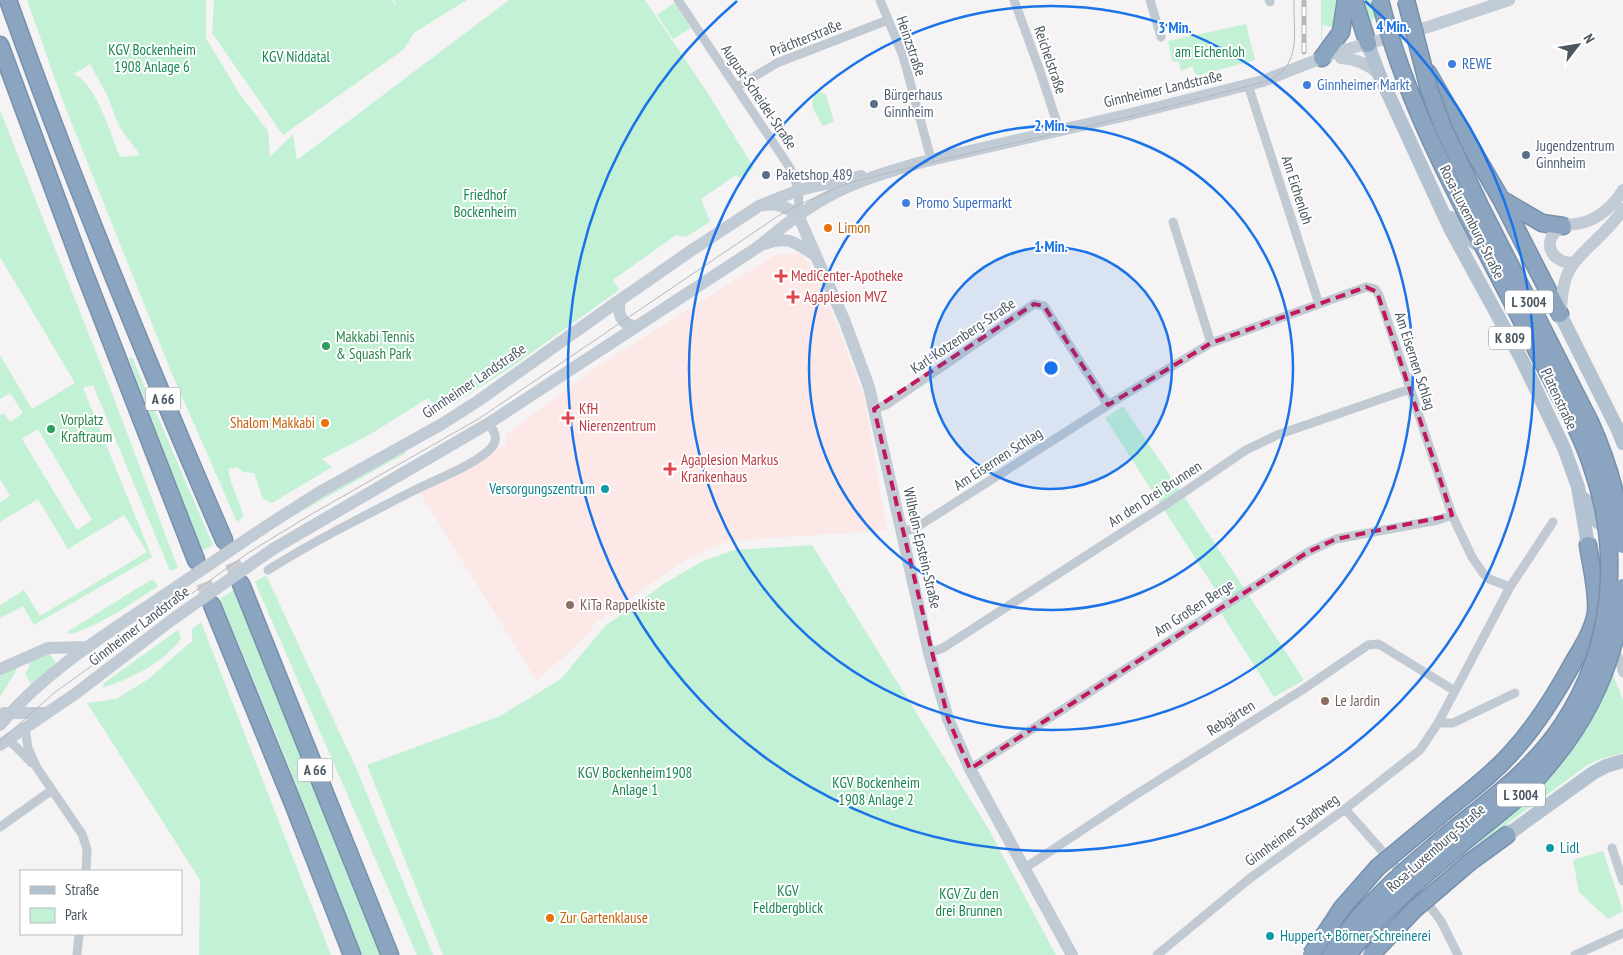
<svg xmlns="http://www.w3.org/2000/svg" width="1623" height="955" font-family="'PT Sans Narrow',sans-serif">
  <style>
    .medical { fill: #fce8e6 }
    .green { fill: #c3f1d5; fill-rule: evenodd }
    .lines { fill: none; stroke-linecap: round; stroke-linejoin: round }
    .highway-tunnel { stroke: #caccce; stroke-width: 16; stroke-dasharray: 16 8; stroke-linecap: butt }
    .highway-casing { stroke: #7690ad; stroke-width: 19 }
    .street { stroke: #c1cad2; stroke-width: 9 }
    .secondary { stroke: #c1cbd6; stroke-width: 12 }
    .primary { stroke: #b3c2d1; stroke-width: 14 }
    .highway { stroke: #8ba5c1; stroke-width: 16 }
    .tram { stroke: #b5b8bd; stroke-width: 1 }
    .rail-casing { stroke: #b5b8bd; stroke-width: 5 }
    .rail { stroke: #fff; stroke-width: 3; stroke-dasharray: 9; stroke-linecap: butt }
    .highway-bridge-casing { stroke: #7690ad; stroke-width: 19; stroke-linecap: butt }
    .secondary-bridge { stroke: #c1cbd6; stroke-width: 12 }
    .highway-bridge { stroke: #8ba5c1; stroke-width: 16 }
    .marked { fill: none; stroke: #c2185b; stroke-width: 4; stroke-dasharray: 10 6; stroke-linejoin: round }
    .ring { fill: none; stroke: #1a73e8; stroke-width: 2.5 }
    .shop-dot { fill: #3f7fe0; stroke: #fff; stroke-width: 2 }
    .service-dot { fill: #5c6f8a; stroke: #fff; stroke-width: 2 }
    .food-dot { fill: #e8710a; stroke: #fff; stroke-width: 2 }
    .health-dot { fill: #e0444e; stroke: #fff; stroke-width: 2 }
    .leisure-dot { fill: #2e9e5b; stroke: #fff; stroke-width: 2 }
    .culture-dot { fill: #0f9aa8; stroke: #fff; stroke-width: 2 }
    .education-dot { fill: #8d6e63; stroke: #fff; stroke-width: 2 }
    .labels { text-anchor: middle; stroke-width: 4; stroke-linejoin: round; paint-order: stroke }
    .shield { fill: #fff; stroke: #808990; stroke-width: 1 }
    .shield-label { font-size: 14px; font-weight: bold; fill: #4a5661 }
    .street-label { font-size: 15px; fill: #4a5661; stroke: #fff }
    .park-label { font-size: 15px; fill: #17864f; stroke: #fff }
    .shop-label { font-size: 15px; fill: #366cbe; stroke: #fff; text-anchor: start }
    .service-label { font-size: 15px; fill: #4e5e75; stroke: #fff; text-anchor: start }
    .food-label { font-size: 15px; fill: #c56008; stroke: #fff; text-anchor: start }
    .health-label { font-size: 15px; fill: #be3a42; stroke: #fff; text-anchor: start }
    .leisure-label { font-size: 15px; fill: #27864d; stroke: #fff; text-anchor: start }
    .culture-label { font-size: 15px; fill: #0d838f; stroke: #fff; text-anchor: start }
    .education-label { font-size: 15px; fill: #785e54; stroke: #fff; text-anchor: start }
    .centre { fill: #1a73e8; stroke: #fff; stroke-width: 2.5 }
    .ring-label { font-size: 15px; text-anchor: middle; font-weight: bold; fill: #1a73e8; stroke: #fff; stroke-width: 4; stroke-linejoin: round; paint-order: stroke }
  </style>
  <rect width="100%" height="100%" fill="#f5f3f3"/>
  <path class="medical" d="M801 253 819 279 864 396 887 530 729 541 688 558 596 622 588 634 537 681 420 493 507 444 505 435 595 368 775 255Z"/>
  <path class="green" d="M27 0H206V38L239 93 268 131 270 157 293 134 297 160 509 0H645L707 92 754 168 739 178 736 175 701 199 710 222 686 237 676 235 613 280 619 290 513 366 440 412 428 398 369 435 322 459 332 467 272 503 263 499 254 473 243 472 237 467 228 469 231 482 244 516 237 522 170 369 62 99ZM90 64 107 95 119 126 140 155 120 157C110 133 97 85 74 74Z
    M214 0H392L397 7 394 0H467L415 32 403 50 283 135 212 33Z
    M1321 0H1341L1339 29 1323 25 1321 44Z
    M1360 0H1372L1376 14 1368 28Z
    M674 3 691 28 673 39 657 15Z
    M1246 24 1255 60 1196 76 1192 66 1181 71 1179 62 1172 61 1168 41Z
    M821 92 826 95 834 121 823 126 813 109 812 100 816 94Z
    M0 110 109 385 178 568 170 571 93 385 83 388 152 557 34 625 23 606 0 618V605L24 590 40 616 147 552 124 515 68 549 38 499 0 522V502L10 496 0 479V415L4 413 10 422 23 413 10 393 0 399V355L32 409 75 383 0 257ZM38 429 92 520 77 530 22 439Z
    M132 357 213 545 202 551 129 359Z
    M1123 406 1185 498 1304 680 1274 697 1221 613 1228 609 1105 418Z
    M405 450 406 453 266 531 280 522Z
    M812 545 988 828 1056 955H443L367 765 500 716 561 679 605 626 665 583 703 561 734 550Z
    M266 575 357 770 433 955H417L255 582Z
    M154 580 158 586C130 604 102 625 70 634L67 632 149 581Z
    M233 590 381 955H362L278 739 220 599Z
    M201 622 331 955H199L200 880 87 703 116 699 147 680 192 641V629Z
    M178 630 181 639C163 663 132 678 103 688L104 683Z
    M49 653 56 663 31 684 25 674 29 667 30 659Z
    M19 664 15 673 0 697V675Z
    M1613 675 1623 700V753L1600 759 1586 766 1481 843 1478 840C1506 818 1536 796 1559 768 1581 740 1599 708 1613 675Z
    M1603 851 1623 911 1608 919 1579 892 1573 860Z"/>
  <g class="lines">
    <path class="highway-tunnel" d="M224 540 241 584
      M196 560 212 605"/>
    <defs>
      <path id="highway" d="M8 0C73 183 147 362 224 540
        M1354 0 1368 44
        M0 45 81 264 196 560
        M1322 58 1341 32 1346 0
        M1428 73 1501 199 1560 314
        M1501 199 1542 223 1563 226
        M241 584 390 955
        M212 605 294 806 352 955
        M1449 808C1471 790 1494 773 1512 752 1537 725 1556 694 1574 661 1583 646 1593 630 1596 613 1598 591 1591 566 1588 545
        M1470 862 1507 835"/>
    </defs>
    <use href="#highway" class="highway-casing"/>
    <path class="street" d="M678 0 790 168 799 190 798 215
      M880 0 903 56 931 159
      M1014 0 1040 71 1059 129
      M1150 0 1161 37
      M1269 0 1270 2
      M1248 85 1319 304
      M737 87 777 63 888 20
      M1173 222 1211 343
      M874 409 886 405 1034 304 1044 306 1108 405
      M902 531 914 529 1116 400 1211 343 1366 287 1375 289 1379 295 1452 515 1472 557 1483 573 1489 579 1510 587
      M268 570C316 540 368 514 419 488 439 478 477 464 492 447 499 439 494 431 489 423
      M1615 647 1623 673
      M929 653 943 648 1174 499 1246 450 1277 435 1410 389
      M1438 723H1453L1515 693
      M25 728 28 748 37 768 82 834 87 849 86 871
      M8 739 32 763
      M970 769 1308 552 1336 539 1438 520 1452 515
      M1345 809 1422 896 1441 921 1458 955
      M0 827 52 790
      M1612 848 1623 881
      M1025 868 1129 799 1302 690 1368 645 1378 644 1382 646 1455 691
      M77 955 79 934
      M1157 955 1249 879 1345 809 1420 750 1438 723 1510 587 1553 522
      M1575 955 1623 933"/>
    <path class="secondary" d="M1341 58C1357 59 1368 64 1379 74
      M759 206C775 202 785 206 798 215L845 322 869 387 929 653 948 719 970 769 1072 955
      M764 244C789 235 796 243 816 256
      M1574 263C1556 264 1541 247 1556 231 1562 224 1573 225 1581 223 1599 219 1614 205 1623 190
      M620 300C617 313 621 325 635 326
      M1560 314C1562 301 1562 287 1567 275 1577 252 1609 233 1623 209
      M265 527 318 493 442 424 478 401 610 307 692 250 759 206 799 190 861 176
      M273 549 489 423 758 247C781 228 804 209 831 195 859 180 891 171 922 162L1131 114 1263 81 1337 52 1428 27 1509 0
      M0 669 48 648 88 647
      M4 713H44
      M0 725C45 671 105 635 163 596
      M0 745 75 694 173 619"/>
    <path class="primary" d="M1368 44 1379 74 1437 200 1451 230 1523 362 1564 448 1578 487 1588 545
      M1451 218 1475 243
      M1560 314 1618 430 1623 443
      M1584 499 1598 522 1611 531
      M1507 835 1593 773 1606 766 1623 761"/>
    <use href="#highway" class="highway"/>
    <path class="tram" d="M0 741 54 693 248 553 310 515 480 418 778 216 798 205 846 184 931 162 1132 116 1268 81C1303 65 1293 31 1294 0"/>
    <defs>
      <path id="rail" d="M1304 52V0"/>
    </defs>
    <use href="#rail" class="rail-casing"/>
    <use href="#rail" class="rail"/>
    <defs>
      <path id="highway-bridge" d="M1406 0 1429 89 1443 127 1480 206 1590 422C1608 462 1620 501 1623 545
        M1311 955 1342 908 1378 867 1449 808
        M1331 955C1339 943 1348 930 1357 919 1380 893 1407 868 1434 846 1480 806 1529 776 1563 724 1613 648 1622 553 1592 467 1584 442 1572 419 1560 396 1543 363 1526 330 1509 296 1460 201 1406 105 1380 0
        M1348 955C1396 892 1461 846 1521 795 1580 737 1617 670 1623 587
        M1371 955 1415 909 1470 862"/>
    </defs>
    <use href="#highway-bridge" class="highway-bridge-casing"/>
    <path class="secondary-bridge" d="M163 596 265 527
      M173 619 273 549"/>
    <use href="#highway-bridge" class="highway-bridge"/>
  </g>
  <path class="marked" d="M1366 287 1377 292 1452 515 1336 539 1308 552 970 769 948 719 874 409 1034 304 1044 306 1108 405 1211 343Z"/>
  <circle cx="1051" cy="368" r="121" fill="#1a73e8" fill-opacity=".12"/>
  <g class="ring">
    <circle cx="1051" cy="368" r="121"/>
    <circle cx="1051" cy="368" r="242"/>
    <circle cx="1051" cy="368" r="362"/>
    <path d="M1365 1A483 483 0 1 1 737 1"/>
  </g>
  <g class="shop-dot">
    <circle cx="1452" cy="64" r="5"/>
    <circle cx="1307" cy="85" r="5"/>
    <circle cx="906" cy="203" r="5"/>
  </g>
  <g class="service-dot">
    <circle cx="874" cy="104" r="5"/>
    <circle cx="1526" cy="155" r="5"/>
    <circle cx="766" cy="175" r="5"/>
  </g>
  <g class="food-dot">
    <circle cx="828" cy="228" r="5"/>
    <circle cx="325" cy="423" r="5"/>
    <circle cx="550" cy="918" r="5"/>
  </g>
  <g class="health-dot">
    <path d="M778.5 268.5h5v5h5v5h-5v5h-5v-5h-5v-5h5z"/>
    <path d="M790.5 289.5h5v5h5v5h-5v5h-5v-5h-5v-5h5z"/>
    <path d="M565.5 410.5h5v5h5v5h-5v5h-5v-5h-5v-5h5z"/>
    <path d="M667.5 461.5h5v5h5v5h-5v5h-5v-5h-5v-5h5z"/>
  </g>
  <g class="leisure-dot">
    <circle cx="326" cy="346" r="5"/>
    <circle cx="51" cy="429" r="5"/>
  </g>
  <g class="culture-dot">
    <circle cx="605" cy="489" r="5"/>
    <circle cx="1550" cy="848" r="5"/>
    <circle cx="1270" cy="936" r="5"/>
  </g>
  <g class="education-dot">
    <circle cx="570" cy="605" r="5"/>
    <circle cx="1325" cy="701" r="5"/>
  </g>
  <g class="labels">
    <g class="shield">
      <rect x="1505" y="290.5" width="48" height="23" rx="4"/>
      <rect x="1489" y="326.5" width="42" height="23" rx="4"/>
      <rect x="145.5" y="387.5" width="35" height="23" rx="4"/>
      <rect x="297.5" y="758.5" width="35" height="23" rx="4"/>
      <rect x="1497" y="783.5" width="48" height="23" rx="4"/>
    </g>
    <g class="shield-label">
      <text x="1529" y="307">L 3004</text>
      <text x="1510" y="343">K 809</text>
      <text x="163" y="404">A 66</text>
      <text x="315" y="775">A 66</text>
      <text x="1521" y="800">L 3004</text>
    </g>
    <g class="street-label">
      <text transform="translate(806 38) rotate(-22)" y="5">Prächterstraße</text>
      <text transform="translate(911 46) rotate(71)" y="5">Heinzstraße</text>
      <text transform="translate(1050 60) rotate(71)" y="5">Reichelstraße</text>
      <text transform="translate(1163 89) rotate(-13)" y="5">Ginnheimer Landstraße</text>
      <text transform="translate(759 97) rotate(56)" y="5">August-Scheidel-Straße</text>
      <text transform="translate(1297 190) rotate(72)" y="5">Am Eichenloh</text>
      <text transform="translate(1472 222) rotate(63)" y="5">Rosa-Luxemburg-Straße</text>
      <text transform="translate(963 336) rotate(-34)" y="5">Karl-Kotzenberg-Straße</text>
      <text transform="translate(1415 361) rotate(72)" y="5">Am Eisernen Schlag</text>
      <text transform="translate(474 381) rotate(-34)" y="5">Ginnheimer Landstraße</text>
      <text transform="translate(1559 399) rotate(65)" y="5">Platenstraße</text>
      <text transform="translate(998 459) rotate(-33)" y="5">Am Eisernen Schlag</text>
      <text transform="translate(1155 494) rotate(-33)" y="5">An den Drei Brunnen</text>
      <text transform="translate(922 548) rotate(77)" y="5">Wilhelm-Epstein-Straße</text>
      <text transform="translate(1194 608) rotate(-33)" y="5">Am Großen Berge</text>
      <text transform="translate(139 626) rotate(-37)" y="5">Ginnheimer Landstraße</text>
      <text transform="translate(1231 718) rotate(-32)" y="5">Rebgärten</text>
      <text transform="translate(1292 830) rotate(-36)" y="5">Ginnheimer Stadtweg</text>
      <text transform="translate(1436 848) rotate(-41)" y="5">Rosa-Luxemburg-Straße</text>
    </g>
    <g class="park-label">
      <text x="152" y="55">KGV Bockenheim<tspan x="152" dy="17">1908 Anlage 6</tspan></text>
      <text x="1210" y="57">am Eichenloh</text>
      <text x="296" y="62">KGV Niddatal</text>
      <text x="485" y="200">Friedhof<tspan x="485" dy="17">Bockenheim</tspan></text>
      <text x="635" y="778">KGV Bockenheim1908<tspan x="635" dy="17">Anlage 1</tspan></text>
      <text x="876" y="788">KGV Bockenheim<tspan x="876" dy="17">1908 Anlage 2</tspan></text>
      <text x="788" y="896">KGV<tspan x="788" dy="17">Feldbergblick</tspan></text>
      <text x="969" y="899">KGV Zu den<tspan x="969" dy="17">drei Brunnen</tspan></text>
    </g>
    <g class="shop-label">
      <text x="1462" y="69">REWE</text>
      <text x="1317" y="90">Ginnheimer Markt</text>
      <text x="916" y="208">Promo Supermarkt</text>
    </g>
    <g class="service-label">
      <text x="884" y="100">Bürgerhaus<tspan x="884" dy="17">Ginnheim</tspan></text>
      <text x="1536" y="151">Jugendzentrum<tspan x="1536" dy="17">Ginnheim</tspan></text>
      <text x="776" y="180">Paketshop 489</text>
    </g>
    <g class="food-label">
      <text x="838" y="233">Limon</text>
      <text x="315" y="428" text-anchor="end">Shalom Makkabi</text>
      <text x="560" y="923">Zur Gartenklause</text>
    </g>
    <g class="health-label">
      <text x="791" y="281">MediCenter-Apotheke</text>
      <text x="804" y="302">Agaplesion MVZ</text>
      <text x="579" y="414">KfH<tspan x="579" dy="17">Nierenzentrum</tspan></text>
      <text x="681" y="465">Agaplesion Markus<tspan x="681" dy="17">Krankenhaus</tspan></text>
    </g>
    <g class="leisure-label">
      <text x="336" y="342">Makkabi Tennis<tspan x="336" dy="17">&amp; Squash Park</tspan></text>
      <text x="61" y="425">Vorplatz<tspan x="61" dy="17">Kraftraum</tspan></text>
    </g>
    <g class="culture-label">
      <text x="595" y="494" text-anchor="end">Versorgungszentrum</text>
      <text x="1560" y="853">Lidl</text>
      <text x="1280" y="941">Huppert + Börner Schreinerei</text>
    </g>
    <g class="education-label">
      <text x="580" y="610">KiTa Rappelkiste</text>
      <text x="1335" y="706">Le Jardin</text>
    </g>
  </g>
  <circle cx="1051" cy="368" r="8" class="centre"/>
  <g class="ring-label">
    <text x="1393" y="32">4 Min.</text>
    <text x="1175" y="33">3 Min.</text>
    <text x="1051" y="131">2 Min.</text>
    <text x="1051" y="252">1 Min.</text>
  </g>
  <rect x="20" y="870" width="162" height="65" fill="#ffffff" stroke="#b7bbc0"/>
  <rect x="30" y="886" width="25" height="8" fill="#b3c2d1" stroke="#b7bbc0"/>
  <text x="65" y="895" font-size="15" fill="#4a5661">Straße</text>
  <rect x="30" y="908" width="25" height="15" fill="#c3f1d5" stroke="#b7bbc0"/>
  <text x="65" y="920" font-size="15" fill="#4a5661">Park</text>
  <g transform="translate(1578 45) rotate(59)" stroke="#ffffff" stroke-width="4" paint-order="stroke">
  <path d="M0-4L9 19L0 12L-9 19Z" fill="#4a5661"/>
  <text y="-8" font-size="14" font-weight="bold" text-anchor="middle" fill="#4a5661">N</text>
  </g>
</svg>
